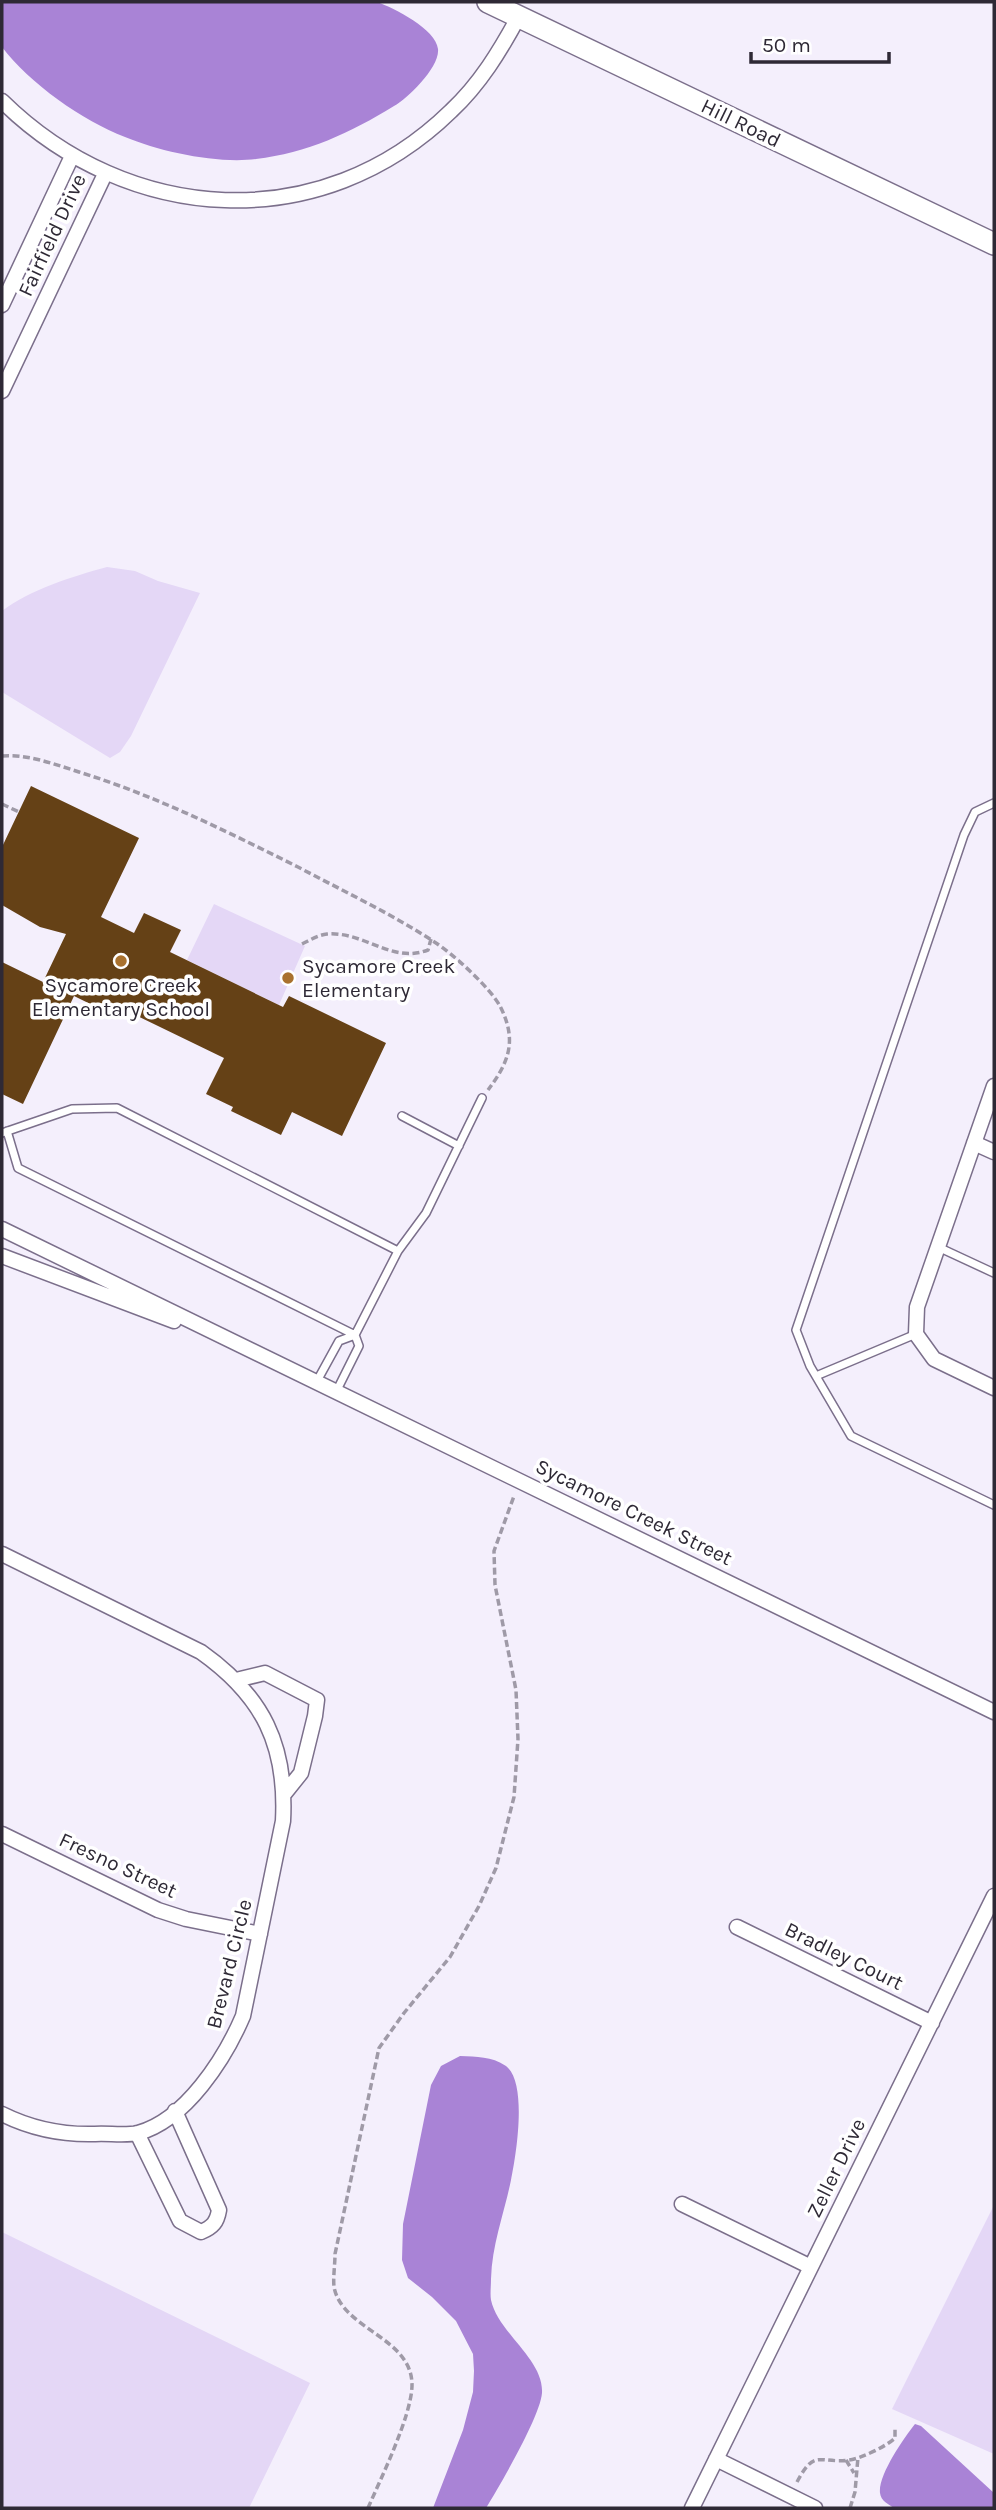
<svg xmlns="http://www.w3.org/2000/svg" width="996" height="2510" font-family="Karla,sans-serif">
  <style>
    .green { fill: #e4d7f6 }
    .water { fill: #a983d6 }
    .building { fill: #654116 }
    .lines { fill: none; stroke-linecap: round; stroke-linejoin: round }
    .lane-casing { stroke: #7b6f8b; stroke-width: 10 }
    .street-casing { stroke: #7b6f8b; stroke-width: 17 }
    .secondary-casing { stroke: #7b6f8b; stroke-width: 24 }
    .path { stroke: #9f9aa7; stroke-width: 3.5; stroke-dasharray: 7 3.5; stroke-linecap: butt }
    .lane { stroke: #fff; stroke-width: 7 }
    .street { stroke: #fff; stroke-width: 14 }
    .secondary { stroke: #fff; stroke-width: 21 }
    .poi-dot { fill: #a9712e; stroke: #fff; stroke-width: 2.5 }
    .labels { text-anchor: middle; stroke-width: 7; stroke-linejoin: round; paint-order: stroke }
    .street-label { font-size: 21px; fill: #2e2935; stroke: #fff }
    .poi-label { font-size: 21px; fill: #2e2935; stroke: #fff; text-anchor: start }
  </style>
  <rect width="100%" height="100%" fill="#f4effc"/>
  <path class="green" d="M107 567 135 571 158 581 200 593 131 736 120 752 110 758 2 692V611C29 590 74 576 107 567Z
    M214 904 305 946 279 1005 187 960Z
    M994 2205V2454L892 2409Z
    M2 2232 310 2383 249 2508H2Z"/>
  <path class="water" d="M2 2H377C394 8 436 29 438 49 440 67 408 98 394 106 350 133 307 153 256 159 218 164 161 152 125 137 83 121 29 83 2 47Z
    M460 2056C477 2057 491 2056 506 2066 528 2083 516 2156 511 2180 504 2214 492 2244 491 2279 491 2286 490 2294 491 2300 498 2333 544 2359 542 2393 540 2417 500 2485 486 2508H433L463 2430 473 2392 474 2371 473 2354 456 2321 432 2297 408 2278 402 2260 403 2224 431 2085 441 2066Z
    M915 2424 921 2426 994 2493V2508H894C888 2504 881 2501 880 2493 878 2475 904 2438 915 2424Z"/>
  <path class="building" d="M31 786 139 838 101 917 134 933 144 913 181 930 170 952 283 1007 289 996 386 1043 342 1136 292 1112 281 1135 231 1111 233 1107 206 1094 224 1058 125 1010 121 1019 74 996 23 1104 2 1094V962L43 982 66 934 40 927 2 905V847Z"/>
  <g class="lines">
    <defs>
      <path id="lane" d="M994 803 975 812 964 835 796 1330 810 1366 851 1436 994 1505
        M402 1116 459 1146
        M7 1131 18 1168 355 1335 359 1346 337 1390
        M2 1133 72 1109 117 1108 398 1251 355 1335 339 1341 317 1381
        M938 1247 994 1273
        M398 1251 426 1213 482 1098
        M816 1376 916 1334"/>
      <path id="street" d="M2 101C128 225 321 238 451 111 480 84 500 51 519 16
        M2 305 72 156
        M2 391 105 174
        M994 1086 917 1307 916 1334 934 1359 994 1388
        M974 1143 994 1152
        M2 1229 994 1712
        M2 1256 174 1321
        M2 1554 201 1652C263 1696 287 1745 283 1821L243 2016C225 2058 186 2120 138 2133 125 2136 108 2133 95 2134 61 2135 32 2129 2 2114
        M236 1680 265 1673 317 1700 315 1716 301 1773 285 1793
        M2 1834 158 1910 186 1919 260 1934
        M737 1927 932 2023
        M137 2133 180 2221 201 2232C213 2227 217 2222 219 2210L175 2111
        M682 2204 811 2267
        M716 2459 815 2508
        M692 2508 994 1896"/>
      <path id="secondary" d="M488 2 994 244"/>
    </defs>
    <use href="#lane" class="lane-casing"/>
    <use href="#street" class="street-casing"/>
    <use href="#secondary" class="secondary-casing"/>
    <path class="path" d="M2 756C28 754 54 764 79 772 156 796 226 831 298 867 343 891 390 913 433 941 451 952 492 989 501 1008 517 1041 509 1062 488 1090
      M2 804 19 812
      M302 944C310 940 318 935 327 934 364 931 391 964 428 950L431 939
      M846 2460 854 2473
      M797 2482C815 2448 819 2464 849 2460 860 2459 887 2446 895 2438V2428
      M368 2508C381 2478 411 2417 412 2386 413 2337 342 2330 334 2287 333 2277 335 2265 335 2254L379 2048 404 2013 450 1957 479 1906 496 1868 514 1797 518 1739 516 1690 495 1585 494 1551 514 1496
      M850 2508 855 2492 858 2457"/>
    <use href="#lane" class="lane"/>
    <use href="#street" class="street"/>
    <use href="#secondary" class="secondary"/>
  </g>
  <g class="poi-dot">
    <circle cx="121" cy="961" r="7"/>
    <circle cx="288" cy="978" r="7"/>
  </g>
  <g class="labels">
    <g class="street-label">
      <text transform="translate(741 123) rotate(26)" y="7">Hill Road</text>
      <text transform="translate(52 235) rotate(-65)" y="7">Fairfield Drive</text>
      <text transform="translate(634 1512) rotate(26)" y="7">Sycamore Creek Street</text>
      <text transform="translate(118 1865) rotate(25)" y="7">Fresno Street</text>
      <text transform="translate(844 1956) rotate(26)" y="7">Bradley Court</text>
      <text transform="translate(229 1964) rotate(-76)" y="7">Brevard Circle</text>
      <text transform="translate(836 2168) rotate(-64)" y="7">Zeller Drive</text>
    </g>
    <g class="poi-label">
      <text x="302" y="973">Sycamore Creek<tspan x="302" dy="24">Elementary</tspan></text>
      <text x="121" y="992" text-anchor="middle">Sycamore Creek<tspan x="121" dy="24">Elementary School</tspan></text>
    </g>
  </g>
  <rect width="996" height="2510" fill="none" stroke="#2e2935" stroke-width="7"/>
  <path d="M751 52v10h138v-10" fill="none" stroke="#2e2935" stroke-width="3.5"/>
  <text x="762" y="52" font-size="21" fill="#2e2935" stroke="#ffffff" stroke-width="5" paint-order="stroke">50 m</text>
</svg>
